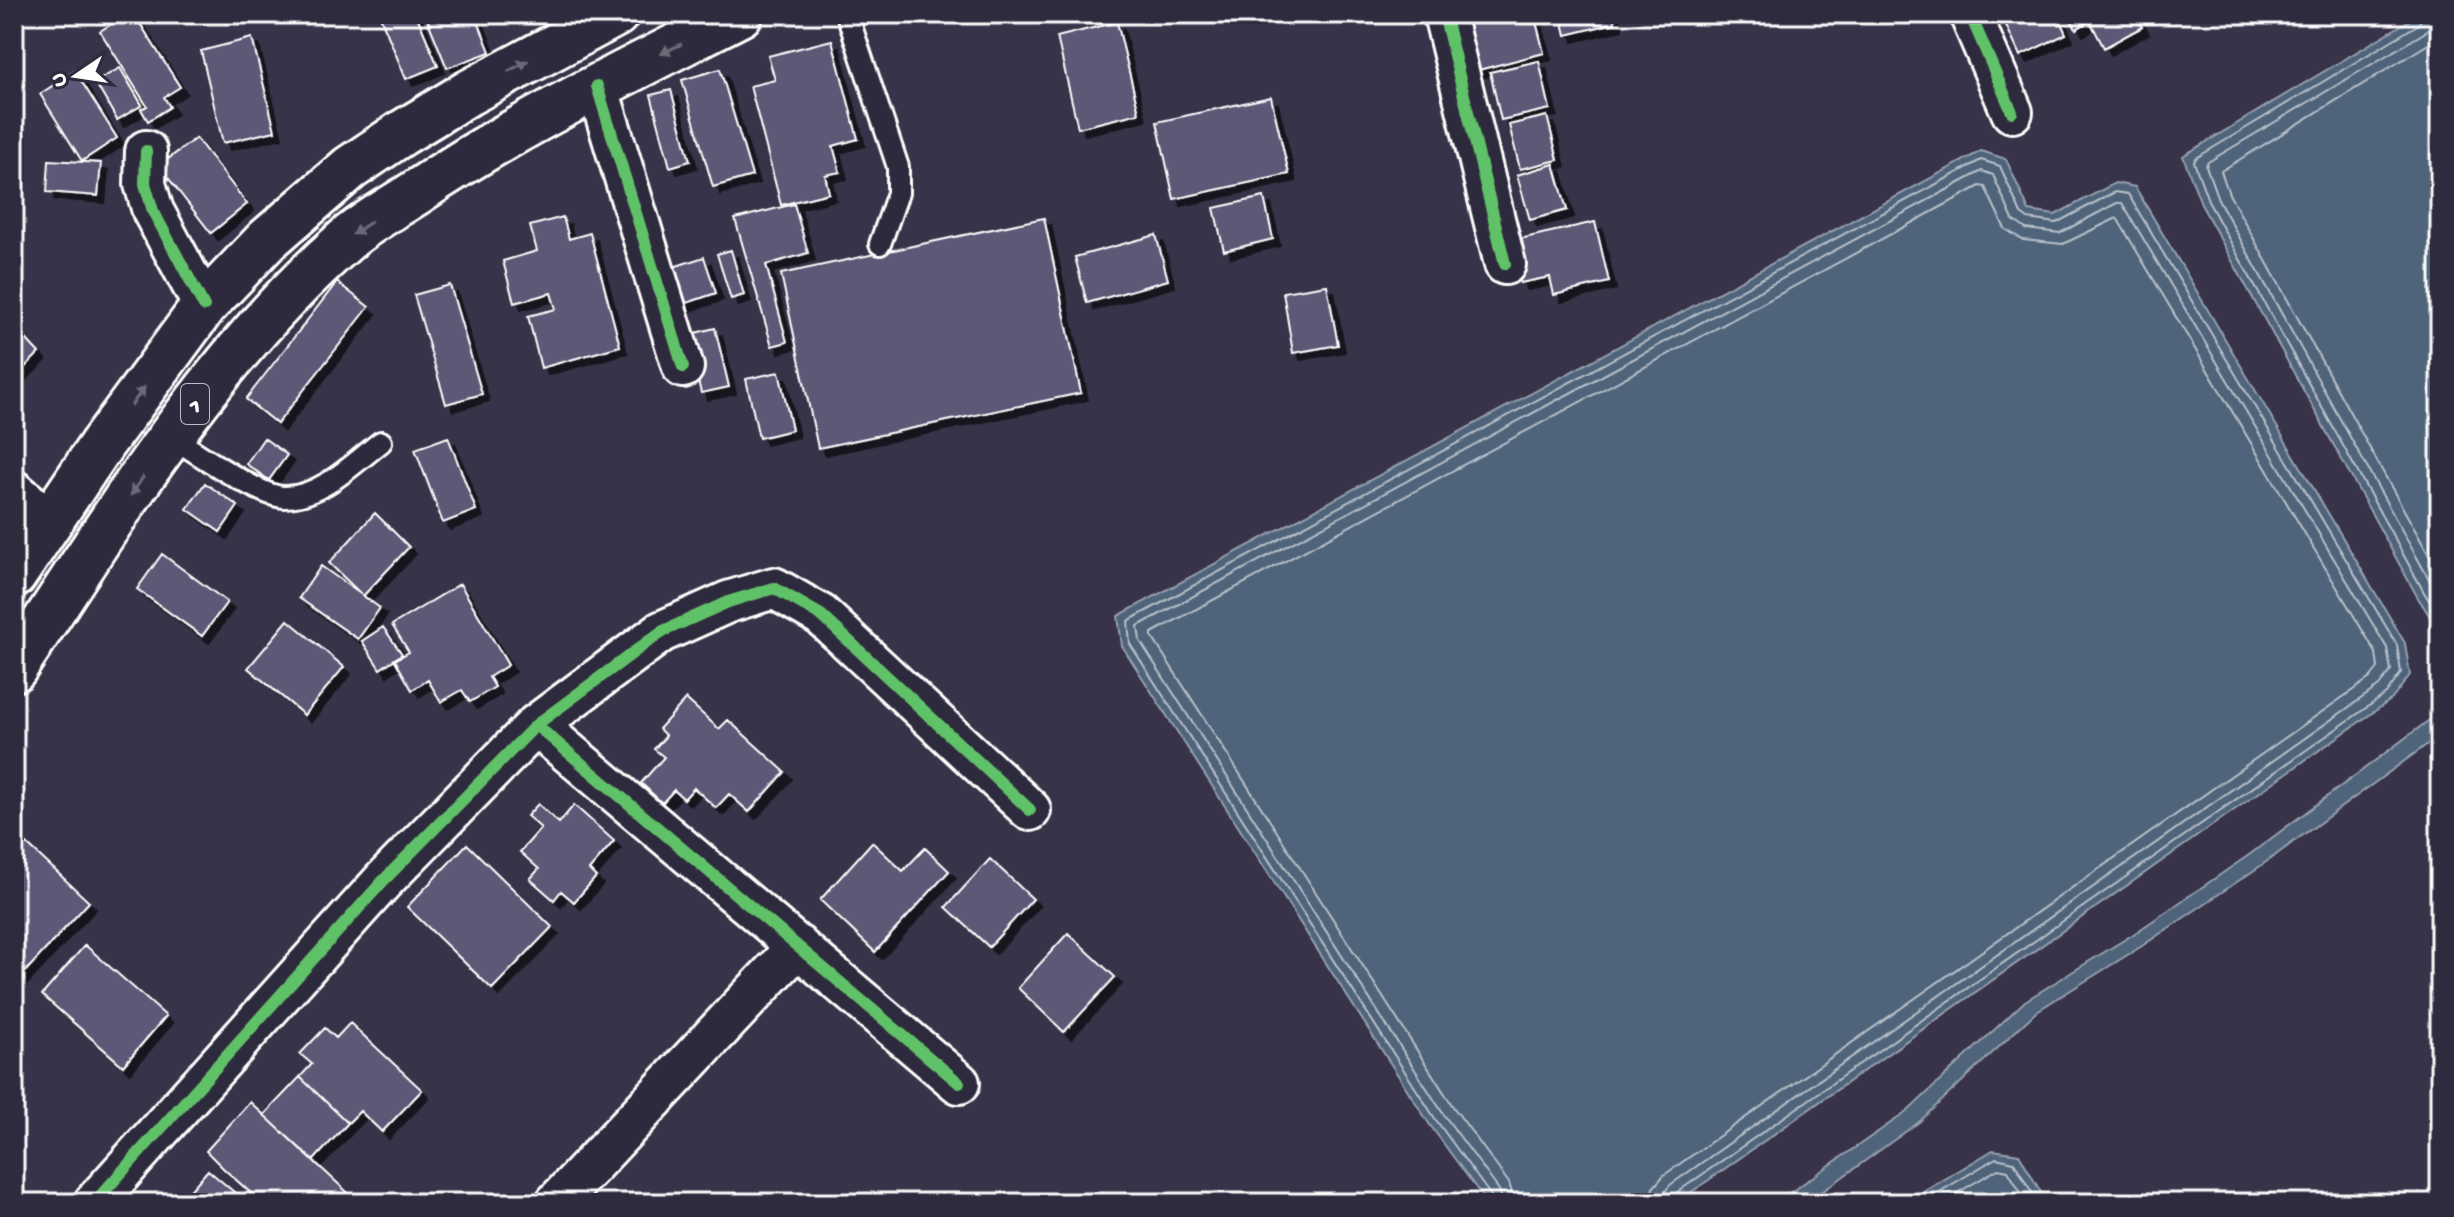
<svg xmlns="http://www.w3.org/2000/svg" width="2454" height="1217" font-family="'Gochi Hand',sans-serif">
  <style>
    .water { fill: #4f637a; stroke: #95a1af; stroke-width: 2 }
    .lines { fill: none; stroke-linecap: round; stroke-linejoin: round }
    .shore { stroke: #b9c1ca; stroke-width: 2 }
    .building { fill: #5c5876; stroke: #fff; stroke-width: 2; filter: url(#shadow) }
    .lane-casing { stroke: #fff; stroke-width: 26 }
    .street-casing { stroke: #fff; stroke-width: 46 }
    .highway-casing { stroke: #fff; stroke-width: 50 }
    .lane { stroke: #2f2a3d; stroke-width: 20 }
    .street { stroke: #2f2a3d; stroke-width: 40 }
    .highway { stroke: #2f2a3d; stroke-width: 44 }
    .cycleway-casing { stroke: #2f2a3d; stroke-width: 17 }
    .cycleway { stroke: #61c268; stroke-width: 12 }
    .oneway { fill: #6d6a77 }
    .labels { text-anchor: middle; stroke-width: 8; stroke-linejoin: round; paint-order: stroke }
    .shield { fill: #2f2a3d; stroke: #c1bfc5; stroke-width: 2 }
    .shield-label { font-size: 24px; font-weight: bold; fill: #fff }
  </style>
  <defs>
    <filter id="shadow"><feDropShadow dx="7" dy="7" stdDeviation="0" flood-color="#0009"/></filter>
  </defs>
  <rect width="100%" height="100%" fill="#383348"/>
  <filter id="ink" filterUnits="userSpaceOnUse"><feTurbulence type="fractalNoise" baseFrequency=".0125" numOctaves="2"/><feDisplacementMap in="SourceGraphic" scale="16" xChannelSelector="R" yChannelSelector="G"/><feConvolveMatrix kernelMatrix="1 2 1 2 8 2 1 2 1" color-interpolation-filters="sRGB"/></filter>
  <g filter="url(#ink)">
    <path class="water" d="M2420 14H2440V619L2431 618 2418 598 2202 206 2183 156Z
      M1981 151 2006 159 2029 211 2055 215 2115 183 2135 187 2405 643 2410 675 2392 699 1676 1203H1487L1430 1125 1122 646 1118 616Z
      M2440 712V735L2262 865 2142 946 2037 1011 1919 1122 1812 1199 1806 1203H1775L1908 1111 2025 1001 2132 935 2249 855Z
      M1993 1150 2019 1154 2047 1203H1905Z"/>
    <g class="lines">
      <path class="shore" d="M2423 14 2419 24 2196 158 2194 162 2209 203 2425 594 2435 610 2440 611
        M2433 14 2431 25 2424 33 2208 162 2206 166 2218 199 2440 599
        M2440 34 2430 43 2221 171 2229 194 2440 575
        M1492 1203 1491 1196 1436 1120 1130 644 1128 621 1981 160 2000 166 2021 214 2028 219 2056 223 2115 192 2128 194 2397 645 2401 673 2386 694 1676 1193 1672 1203
        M1503 1203 1499 1190 1444 1115 1140 641 1138 626 1982 171 1993 175 2013 220 2026 229 2060 233 2117 203H2122L2387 648 2391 671 2379 686 1670 1185 1664 1193 1662 1203
        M1515 1203 1509 1183 1454 1108 1152 637V633L1980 186 1985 187 2005 229 2023 240 2063 244 2117 218 2376 653 2378 668 2370 678 1664 1175 1653 1188 1650 1203
        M1921 1203 1996 1158 2014 1162 2038 1203
        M1940 1203 1998 1169 2008 1171 2027 1203"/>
    </g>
    <path class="building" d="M128 14H134L180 87 164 97 170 107 148 121 141 109 147 106 100 31Z
      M379 14H416L438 66 406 79Z
      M425 14H475L490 52 447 68Z
      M1448 14H1534L1544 53 1463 74Z
      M1561 14H1613L1615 23 1566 35Z
      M2001 14H2057L2066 34 2020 56Z
      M2068 14H2135L2142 27 2104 48 2090 21 2076 29Z
      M1117 22 1139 113 1078 128 1057 37Z
      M252 38 275 131 223 143 201 51Z
      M832 40 858 139 833 146 840 172 825 175 829 193 781 205 750 86 775 80 768 56Z
      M1539 61 1550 109 1501 120 1490 72Z
      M120 68 142 105 117 120 95 82Z
      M720 69 752 176 713 187 682 80Z
      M75 71 117 138 82 161 40 94Z
      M671 90 690 161 670 167 651 95Z
      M1271 97 1289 174 1174 199 1157 122Z
      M1547 116 1558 160 1520 169 1509 125Z
      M196 138 247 204 211 233 159 166Z
      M49 160 101 163 98 196 47 192Z
      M1554 164 1567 210 1530 220 1517 175Z
      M1264 197 1273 239 1224 251 1214 208Z
      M794 204 808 253 766 265 787 342 772 346 735 219Z
      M563 217 569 239 590 233 620 346 541 368 528 316 556 309 551 293 514 303 503 261 537 251 530 226Z
      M1044 218 1081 393 818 448 781 274Z
      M1595 222 1609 282 1554 295 1550 277 1520 283 1511 241Z
      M1156 235 1168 280 1087 303 1075 257Z
      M731 250 744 295 731 299 717 254Z
      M704 257 716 293 675 307 664 270Z
      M337 282 369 307 277 424 246 399Z
      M450 285 482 394 446 404 414 295Z
      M1327 285 1338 345 1293 353 1283 292Z
      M14 326 39 353 14 378Z
      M715 328 729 387 701 393 687 335Z
      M779 372 792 430 759 438 746 379Z
      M448 437 476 510 443 523 415 449Z
      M264 438 287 455 269 480 246 464Z
      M205 483 238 506 220 532 187 509Z
      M375 513 409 547 363 596 329 563Z
      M162 554 227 602 202 636 137 589Z
      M321 566 380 608 358 639 299 598Z
      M460 584 508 665 489 677 495 687 470 702 462 690 441 702 428 680 412 690 395 660 409 652 392 625Z
      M288 620 344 667 304 715 248 668Z
      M383 627 402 654 380 669 362 641Z
      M686 699 719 729 728 720 785 772 749 812 729 794 716 808 694 788 684 799 674 790 662 803 641 783 664 757 654 749 666 736 659 729Z
      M538 804 559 823 574 805 614 841 589 870 596 877 574 902 561 891 554 900 530 879 539 869 520 852 541 828 527 816Z
      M14 832 89 902 14 984Z
      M872 842 903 871 925 848 949 871 875 952 820 900Z
      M467 844 552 927 492 989 407 907Z
      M990 859 1033 899 989 947 946 907Z
      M1068 933 1115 977 1064 1032 1018 988Z
      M85 945 166 1016 123 1066 42 995Z
      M350 1023 422 1090 382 1132 360 1111 348 1123 300 1077 312 1064 300 1054 325 1028 336 1038Z
      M300 1077 348 1123 313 1161 264 1115Z
      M250 1102 264 1115 359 1203H262L224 1169 206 1151Z
      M208 1170 247 1203H179Z"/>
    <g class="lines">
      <defs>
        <path id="lane" d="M847 14 898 167V193L880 244
          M170 436C193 450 261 498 285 497 321 497 354 463 381 442"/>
        <path id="street" d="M1444 14 1505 264
          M1970 14 2012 112
          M597 86 683 367
          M146 151 145 184 153 211 204 306
          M14 491 51 522
          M536 725 959 1083
          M94 1203 383 881 536 725 661 632 728 602 774 588 821 615 1030 810
          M556 1203 798 946"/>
        <path id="highway" d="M14 575 102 444 204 306 267 240 350 168 402 133 468 93 616 14
          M14 669C113 518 210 359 347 239 368 221 394 207 417 192 519 123 631 70 740 14"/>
      </defs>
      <use href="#lane" class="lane-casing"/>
      <use href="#street" class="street-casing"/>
      <use href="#highway" class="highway-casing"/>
      <use href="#lane" class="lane"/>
      <use href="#street" class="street"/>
      <use href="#highway" class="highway"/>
      <defs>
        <path id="cycleway" d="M1444 14 1505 264
          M1970 14 2012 112
          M597 86 683 367
          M146 151 145 184 153 211 204 306
          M536 725 959 1083
          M94 1203 383 881 536 725 661 632 728 602 774 588 821 615 1030 810"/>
      </defs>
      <use href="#cycleway" class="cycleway-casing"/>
      <use href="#cycleway" class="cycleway"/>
    </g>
    <defs><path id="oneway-solid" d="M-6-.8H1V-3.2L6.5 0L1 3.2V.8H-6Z" transform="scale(2)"/></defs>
    <g class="oneway">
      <use href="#oneway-solid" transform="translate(671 49) rotate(154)"/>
      <use href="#oneway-solid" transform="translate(518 66) rotate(-28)"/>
      <use href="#oneway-solid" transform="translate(362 228) rotate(146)"/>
      <use href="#oneway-solid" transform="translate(138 396) rotate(-54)"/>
      <use href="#oneway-solid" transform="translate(137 486) rotate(124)"/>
    </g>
  </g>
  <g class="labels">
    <rect class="shield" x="181" y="384" width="28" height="40" rx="6"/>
    <g class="shield-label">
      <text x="195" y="412">1</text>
    </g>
  </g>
  <rect width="2454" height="1217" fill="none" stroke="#2f2a3d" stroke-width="48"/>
  <rect x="24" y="24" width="2406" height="1169" fill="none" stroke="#fff" stroke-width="3" filter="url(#ink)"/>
  <g transform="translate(76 76) rotate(257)" stroke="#2f2a3d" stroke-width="6" paint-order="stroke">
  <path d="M0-6L14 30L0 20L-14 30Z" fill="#ffffff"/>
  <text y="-12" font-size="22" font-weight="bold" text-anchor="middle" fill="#ffffff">U</text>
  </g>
</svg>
